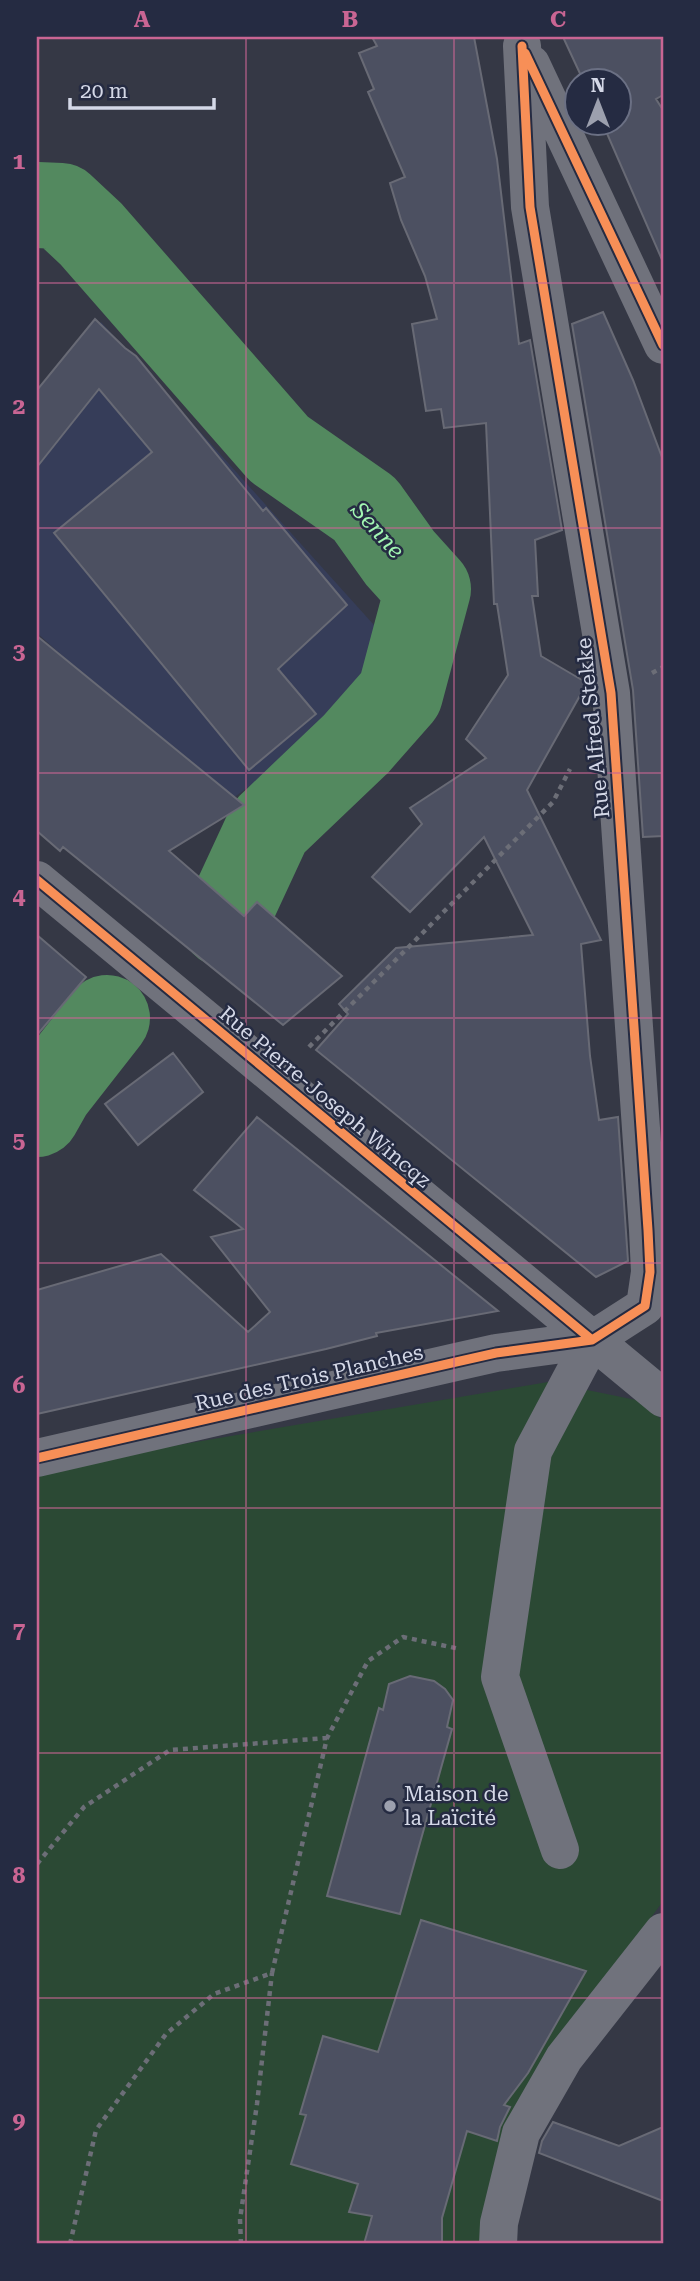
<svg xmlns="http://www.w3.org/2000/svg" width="700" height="2281" font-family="'Roboto Serif',serif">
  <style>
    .built { fill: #363d59 }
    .green { fill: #2b4934 }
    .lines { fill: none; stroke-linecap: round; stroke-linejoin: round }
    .river { stroke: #53895f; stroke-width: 86 }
    .building { fill: #4c5061; stroke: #686a75; stroke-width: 2 }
    .path { stroke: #6c6e77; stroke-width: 4.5; stroke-dasharray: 5 5; stroke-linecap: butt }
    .minor { stroke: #70727c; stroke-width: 38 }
    .cycleway-casing { stroke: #252b42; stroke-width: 13 }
    .cycleway { stroke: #f78f57; stroke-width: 9 }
    .grid { fill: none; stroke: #c96593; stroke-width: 2; stroke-opacity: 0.55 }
    .poi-dot { fill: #9ca0ae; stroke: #252b42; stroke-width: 2.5 }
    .labels { text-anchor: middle; stroke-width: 5; stroke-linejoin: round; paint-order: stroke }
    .street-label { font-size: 21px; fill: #d4d8e7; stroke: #252b42 }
    .poi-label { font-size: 21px; fill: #d4d8e7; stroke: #252b42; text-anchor: start }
    .water-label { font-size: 23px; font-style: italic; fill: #a2f6b2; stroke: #252b42 }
    .neatline { fill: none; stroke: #c96593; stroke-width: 2.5 }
    .grid-label { font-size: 23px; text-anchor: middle; font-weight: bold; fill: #c96593 }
  </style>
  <rect width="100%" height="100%" fill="#353845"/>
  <path class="built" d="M101 322 392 645 333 727 226 803 37 633V406Z"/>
  <path class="green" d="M548 1382 641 1401 663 1421V1896L661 1904 601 1985 490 2244H37V1469Z"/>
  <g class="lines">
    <path class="river" d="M37 205 61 206 91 234 279 449 365 509 400 558 428 589 400 694 356 744 269 827 224 924
      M37 1114 50 1091 107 1018"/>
  </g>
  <path class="building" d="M372 37H474L497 159 519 344 530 340 562 530 535 540 538 596H532L541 656 587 683 527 790 601 940 581 944 590 1056 599 1120 618 1117 628 1261 596 1277 316 1050 348 1014 339 1004 396 948 533 935 484 837 410 912 372 877 422 824 410 808 486 758 466 739 508 675 497 604H494L486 423 444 428 441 409 426 411 412 324 437 319 425 276 401 220 390 183 405 177 368 92 374 89 359 53 377 46Z
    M563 37H663V95L656 99 663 110V262L602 122H620V80H583Z
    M603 312 633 380 663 460V836L643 837 633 690 572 324Z
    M95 319 125 348 136 356 263 511 266 508 347 605 278 669 316 714 249 770 54 533 152 452 99 389 37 467V390Z
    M37 636 244 805 169 851 244 916 257 902 342 976 283 1025 63 847 60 851 37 831Z
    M37 935 86 977 37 1035Z
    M173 1053 203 1092 138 1145 105 1104Z
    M257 1117 498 1311 376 1333 377 1336 326 1349 37 1414V1290L161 1254 248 1332 270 1312 211 1237 243 1229 194 1190Z
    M410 1676 434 1681 445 1689 453 1700 447 1727 452 1729 400 1914 327 1896 379 1708 383 1710 389 1684Z
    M421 1920 586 1971 528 2073 504 2105 510 2107 500 2127 497 2141 467 2131 442 2218V2244H364L372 2216 349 2212 358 2184 291 2164 306 2115 300 2114 323 2036 378 2052Z
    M553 2122 619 2146 663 2127V2201L539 2153 542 2141Z"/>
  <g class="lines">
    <path class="path" d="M652 673 663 667
      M309 1047 553 802 570 769
      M37 1864 84 1807 170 1750 327 1738
      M70 2244 96 2130 166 2034 214 1994 272 1973 327 1738 368 1661 403 1637 460 1649
      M241 2244 240 2219 257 2104 272 1973"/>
    <path class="minor" d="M531 64 663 345
      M37 880 663 1398
      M37 1458 456 1362 496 1353 592 1340 645 1306 650 1272 648 1230 611 693 530 207 522 46
      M560 1850 500 1677 533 1451 592 1340
      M498 2244 499 2223 521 2133 564 2058 663 1932"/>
    <defs>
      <path id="cycleway" d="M525 53 663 345
        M37 880 592 1340
        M37 1458 456 1362 496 1353 592 1340 645 1306 650 1272 648 1230 611 693 530 207 522 46"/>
    </defs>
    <use href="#cycleway" class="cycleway-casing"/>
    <use href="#cycleway" class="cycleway"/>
  </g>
  <path class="grid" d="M246 37V2244M454 37V2244M37 283H663M37 528H663M37 773H663M37 1018H663M37 1263H663M37 1508H663M37 1753H663M37 1998H663"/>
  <circle class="poi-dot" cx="390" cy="1806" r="7"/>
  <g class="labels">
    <g class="street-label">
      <text transform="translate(593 728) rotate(-96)" y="7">Rue Alfred Stekke</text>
      <text transform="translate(325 1097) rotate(40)" y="7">Rue Pierre-Joseph Wincqz</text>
      <text transform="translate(309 1378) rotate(-13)" y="7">Rue des Trois Planches</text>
    </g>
    <g class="poi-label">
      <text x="404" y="1801">Maison de<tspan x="404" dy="24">la Laïcité</tspan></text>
    </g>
    <g class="water-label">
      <text transform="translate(378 530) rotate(48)" y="8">Senne</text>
    </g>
  </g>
  <rect width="700" height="2281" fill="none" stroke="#252b42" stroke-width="77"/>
  <g transform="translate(598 102)"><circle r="33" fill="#252b42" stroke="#6b7084" stroke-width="2"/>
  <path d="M0-5L12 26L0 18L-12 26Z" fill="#9ca0ae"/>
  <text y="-10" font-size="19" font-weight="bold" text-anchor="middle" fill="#d4d8e7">N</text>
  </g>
  <path d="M70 98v10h144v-10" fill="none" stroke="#d4d8e7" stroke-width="3.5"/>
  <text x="80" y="98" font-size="21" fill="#d4d8e7" stroke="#252b42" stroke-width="5" paint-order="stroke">20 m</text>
  <rect x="38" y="38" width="624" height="2204" class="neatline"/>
  <g class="grid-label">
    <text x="142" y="27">A</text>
    <text x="350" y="27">B</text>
    <text x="558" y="27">C</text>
    <text x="19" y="169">1</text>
    <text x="19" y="414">2</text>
    <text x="19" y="659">3</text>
    <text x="19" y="904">4</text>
    <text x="19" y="1148">5</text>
    <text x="19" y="1393">6</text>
    <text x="19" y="1638">7</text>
    <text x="19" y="1883">8</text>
    <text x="19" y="2128">9</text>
  </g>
</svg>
